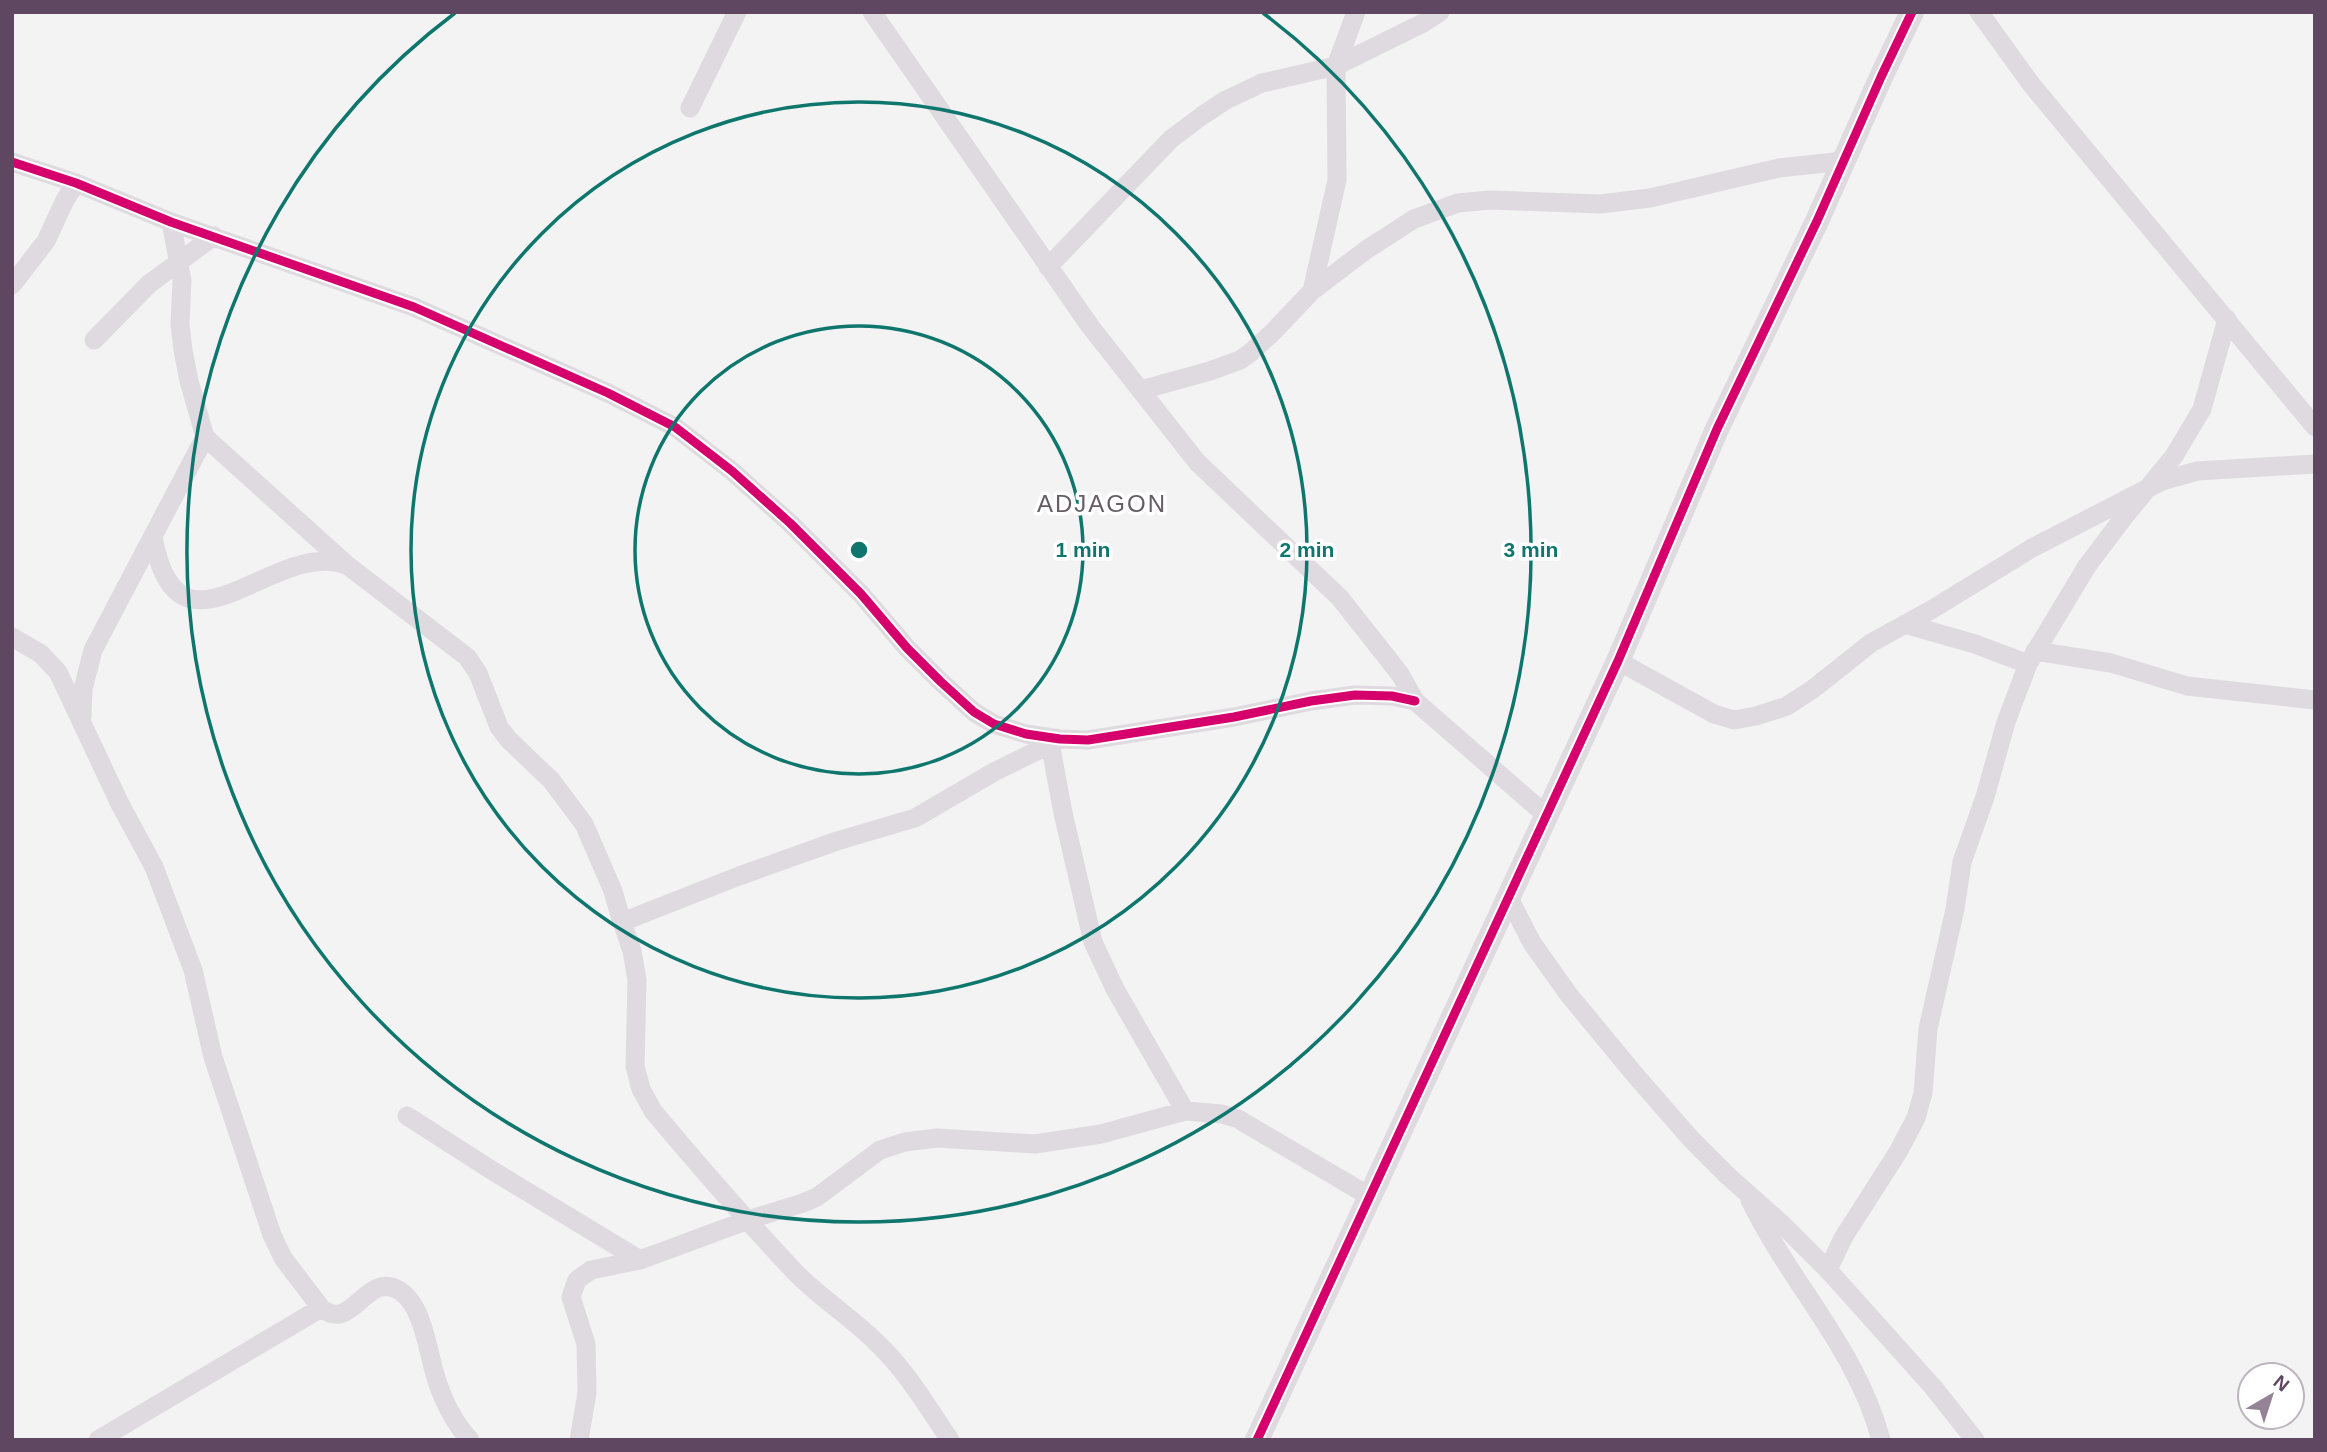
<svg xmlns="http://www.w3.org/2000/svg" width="2327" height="1452" font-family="Arial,sans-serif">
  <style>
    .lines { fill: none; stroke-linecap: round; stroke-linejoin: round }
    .minor { stroke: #dedadf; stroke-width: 19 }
    .tertiary { stroke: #dedadf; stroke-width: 24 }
    .cycleway-casing { stroke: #fff; stroke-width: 13 }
    .cycleway { stroke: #d6006c; stroke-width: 9 }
    .ring { fill: none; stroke: #0f766e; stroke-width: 3.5 }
    .labels { text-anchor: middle; stroke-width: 7; stroke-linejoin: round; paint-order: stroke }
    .quarter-label { font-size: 24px; letter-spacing: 2px; fill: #675d66; stroke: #fff }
    .centre { fill: #0f766e; stroke: #fff; stroke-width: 3.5 }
    .ring-label { font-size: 21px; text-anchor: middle; font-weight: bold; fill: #0f766e; stroke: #fff; stroke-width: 7; stroke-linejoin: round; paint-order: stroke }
  </style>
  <rect width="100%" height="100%" fill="#f2f3f2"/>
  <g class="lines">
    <path class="minor" d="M872 12 1090 326 1197 462 1340 598 1400 674 1415 701 1546 815
      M1979 12 2031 84 2315 427
      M690 108 737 12
      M12 162 76 183 171 222 414 307 608 393 675 427 732 471 790 523 861 594 907 648 940 681 974 712 994 724 1026 734 1060 739 1088 740 1234 717 1311 701 1355 695 1392 696 1415 701
      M1048 267 1171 139 1203 115 1226 100 1262 83 1336 66 1423 23 1440 12
      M12 285 46 241 65 200 76 183
      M1312 291 1337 180 1336 66 1356 12
      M94 340 149 284 214 236
      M1141 390 1210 371 1240 360 1250 353 1273 332 1312 291 1366 250 1414 219 1458 203 1490 200 1600 204 1650 198 1779 168 1844 161
      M205 437 347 565 467 657 478 673 499 727 509 740 551 780 584 824 613 891 622 922
      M153 537C178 676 274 537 346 565
      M1905 624 1975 644 2028 664
      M12 637 41 654 58 672 120 804 154 867 193 970 213 1057 272 1235 283 1258 321 1308C353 1334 366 1269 400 1291 425 1307 428 1357 438 1384 445 1404 456 1425 470 1440
      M2035 651 2111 663 2187 686 2315 700
      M1618 661 1714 714 1734 720 1756 716 1787 706 1813 689 1871 643 1931 610 2032 548 2162 481 2197 471 2315 464
      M82 717 83 689 93 650 205 437 189 381 183 350 180 324 182 280 171 222
      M1050 743 1063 813 1093 942 1115 989 1185 1111
      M1509 898 1532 943 1569 995 1636 1076 1691 1139 1728 1176 1783 1225 1828 1270 1933 1387 1975 1440
      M407 1116 493 1171 640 1260
      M1750 1200C1790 1283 1857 1349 1881 1440
      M1828 1270 1843 1238 1898 1152 1916 1118 1923 1093 1928 1029 1955 909 1962 862 1985 797 2006 722 2028 664 2087 566 2124 517 2174 456 2202 409 2227 319
      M98 1440 321 1308
      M579 1440 587 1393 586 1344 571 1297 577 1280 591 1270 640 1260 748 1220 803 1203 817 1197 880 1150 905 1142 937 1138 1035 1144 1101 1134 1185 1111 1222 1114 1238 1119 1369 1196
      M950 1440C927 1406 906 1370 876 1342 851 1317 820 1298 795 1272 746 1220 699 1166 653 1111L641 1089 635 1066 637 980 632 951 622 922 739 876 837 841 915 818 994 772 1059 740"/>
    <path class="tertiary" d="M1257 1440 1618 661 1717 429 1817 221 1881 77 1912 12"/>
    <defs>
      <path id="cycleway" d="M12 162 76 183 171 222 414 307 608 393 675 427 732 471 790 523 861 594 907 648 940 681 974 712 994 724 1026 734 1060 739 1088 740 1234 717 1311 701 1355 695 1392 696 1415 701
        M1257 1440 1618 661 1717 429 1817 221 1881 77 1912 12"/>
    </defs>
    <use href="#cycleway" class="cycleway-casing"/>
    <use href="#cycleway" class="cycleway"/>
  </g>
  <g class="ring">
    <circle cx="859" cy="550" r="224"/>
    <circle cx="859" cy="550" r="448"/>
    <path d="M1263 13A672 672 0 1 1 455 13"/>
  </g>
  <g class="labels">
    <g class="quarter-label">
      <text x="1102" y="512">ADJAGON</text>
    </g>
  </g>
  <circle cx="859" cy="550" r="10" class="centre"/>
  <g class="ring-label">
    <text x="1083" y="557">1 min</text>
    <text x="1307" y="557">2 min</text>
    <text x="1531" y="557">3 min</text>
  </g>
  <rect width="2327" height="1452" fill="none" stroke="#604761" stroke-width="28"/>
  <g transform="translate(2271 1396) rotate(39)"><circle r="33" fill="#ffffff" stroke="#bfb5c0" stroke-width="2"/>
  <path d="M0-5L12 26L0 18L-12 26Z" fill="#938394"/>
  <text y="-10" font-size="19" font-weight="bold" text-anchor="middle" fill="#604761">N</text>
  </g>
</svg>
